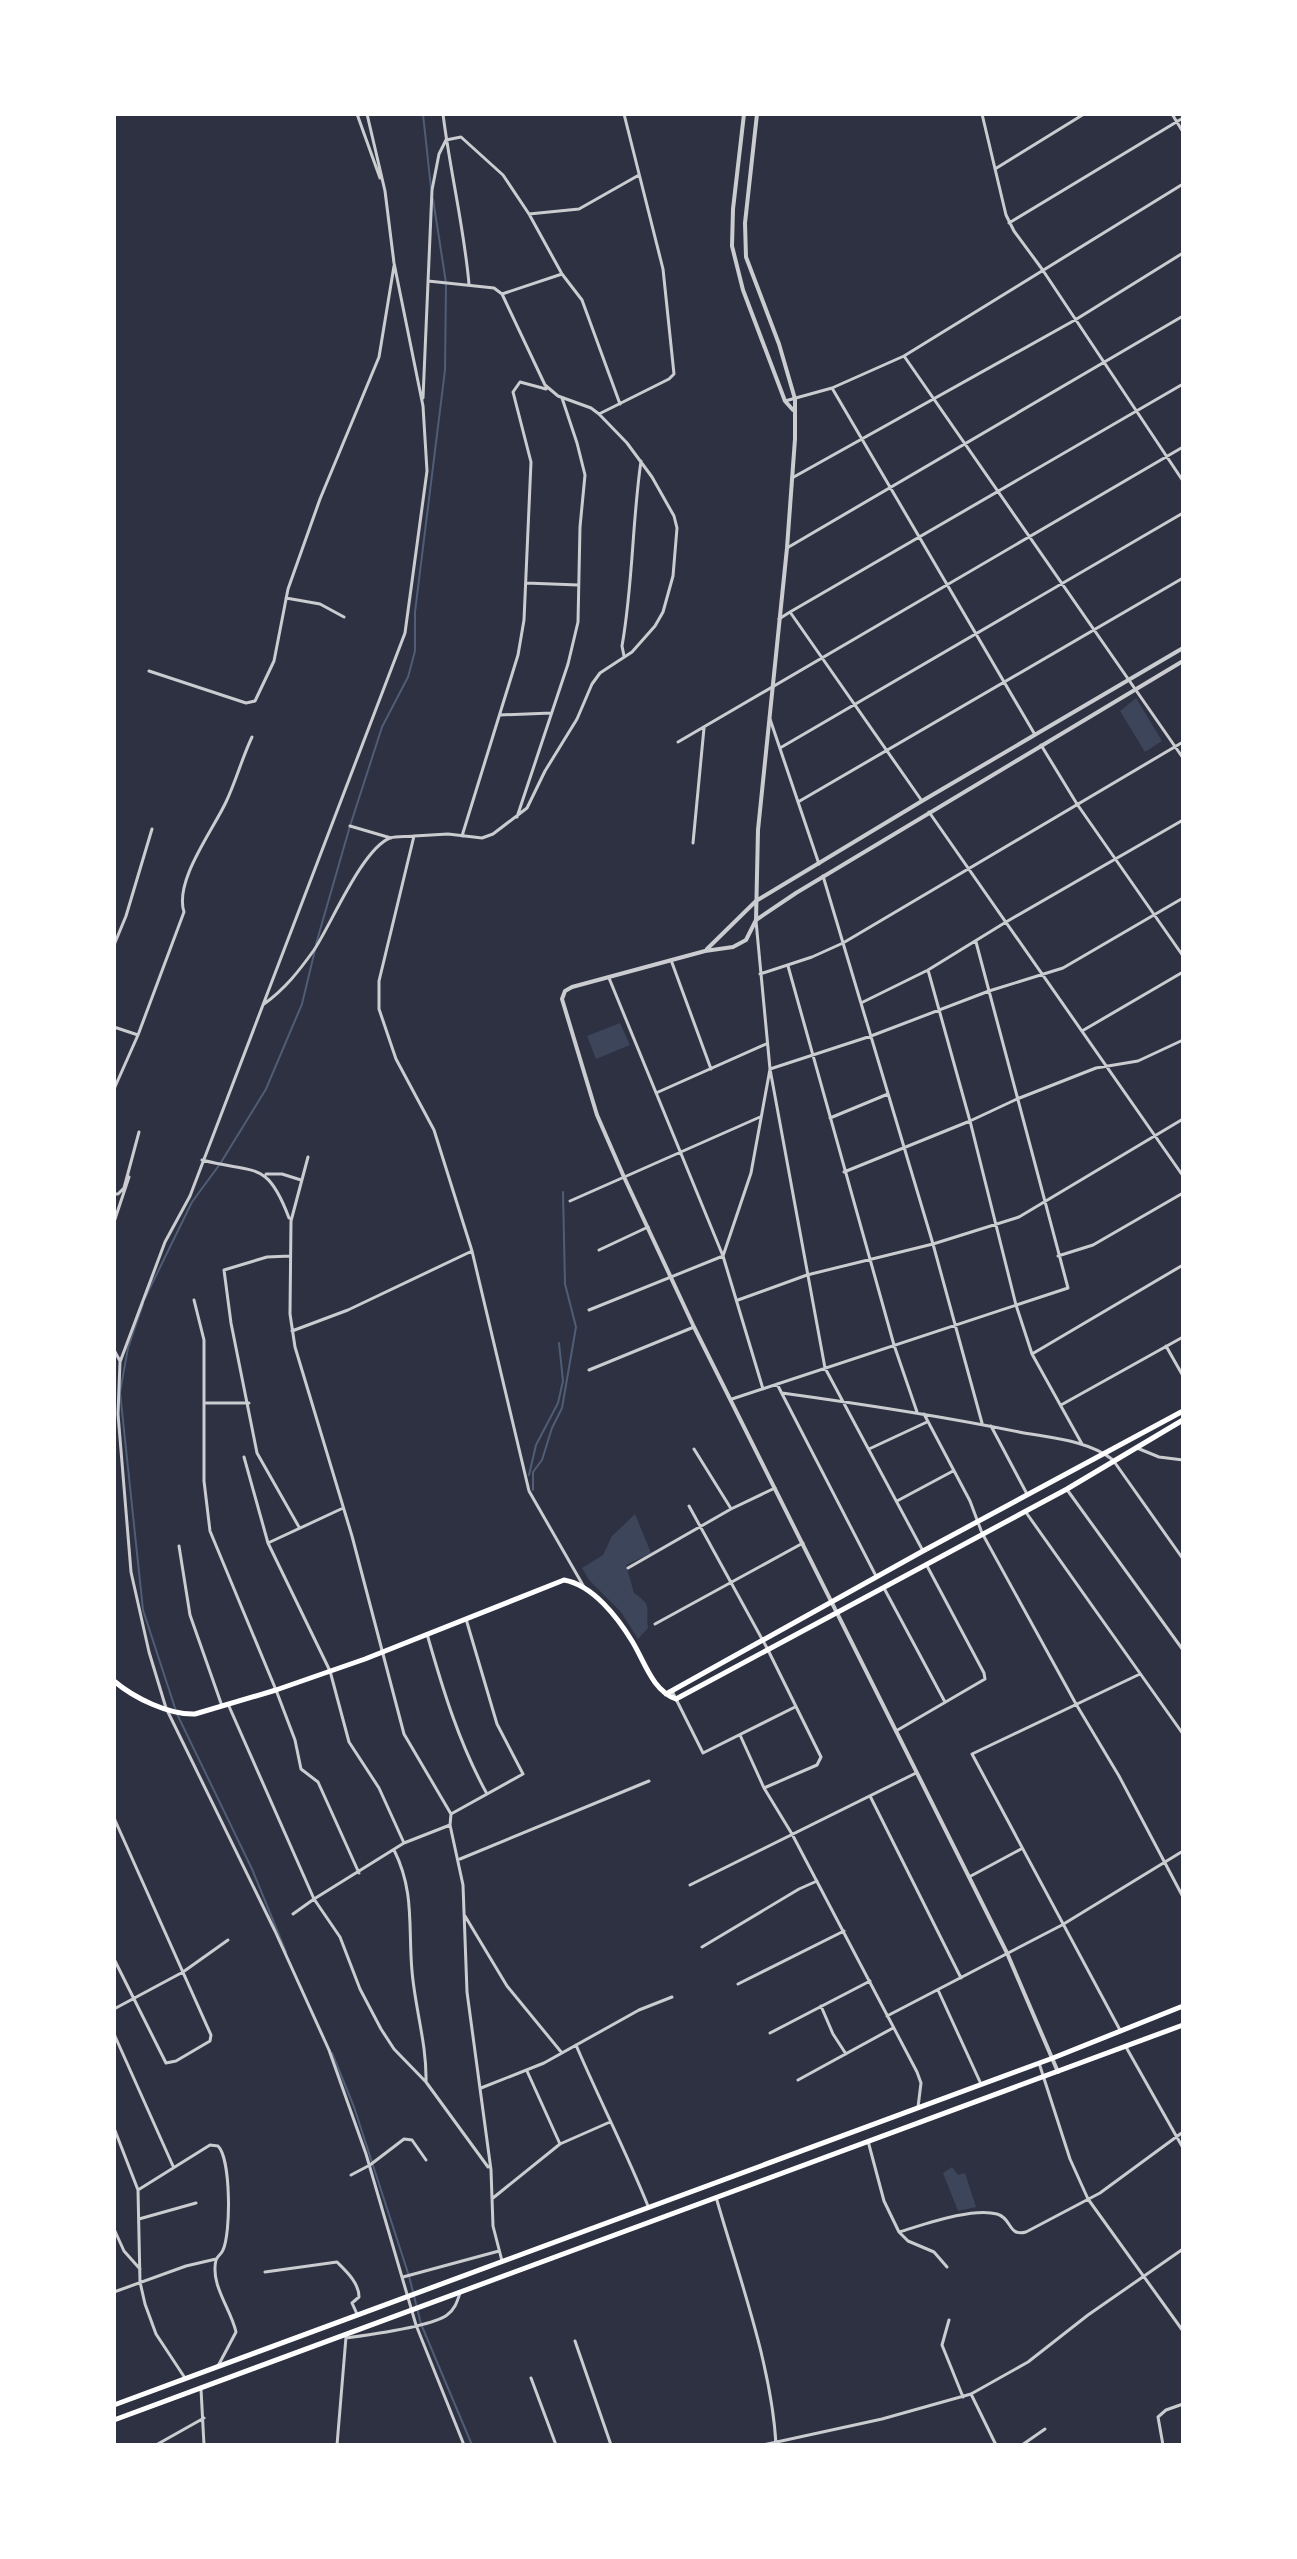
<svg xmlns="http://www.w3.org/2000/svg" width="1297" height="2559" font-family="Inter,sans-serif">
  <style>
    .green { fill: #3c4559 }
    .lines { fill: none; stroke-linecap: round; stroke-linejoin: round }
    .stream { stroke: #4f5d75; stroke-width: 2 }
    .minor { stroke: #caccd0; stroke-width: 3 }
    .tertiary { stroke: #caccd0; stroke-width: 4 }
    .secondary { stroke: #fff; stroke-width: 5 }
    .primary { stroke: #fff; stroke-width: 5 }
  </style>
  <rect width="100%" height="100%" fill="#2d3142"/>
  <path class="green" d="M1136 698 1162 741 1145 752 1120 711Z
    M620 1023 630 1045 596 1059 587 1036Z
    M635 1514 651 1553 626 1565 634 1593C654 1606 645 1608 648 1628L638 1639 621 1612 589 1580 582 1568 603 1555 612 1536Z
    M952 2167 958 2175 965 2173 976 2207 958 2211 943 2173Z"/>
  <g class="lines">
    <path class="stream" d="M423 114 431 188
      M316 944 350 826 382 727 408 677 415 651V612L445 370 446 283 433 199
      M145 1298 192 1202 220 1164 266 1089 302 1004 315 950
      M143 1304 128 1348 120 1392 143 1610 175 1708
      M529 1475 536 1445 558 1403 563 1381 559 1343
      M533 1490V1472L542 1460 552 1428 562 1408 576 1327 565 1284 563 1192
      M177 1714 252 1869 286 1952
      M332 2053 354 2107 409 2276 421 2324 472 2445"/>
    <path class="minor" d="M357 114 380 178
      M367 114 385 191 394 263 423 406 427 471 405 633 190 1196 165 1242 120 1362 118 1414 131 1572 149 1652 166 1708 275 1931 329 2050 366 2154 416 2325 464 2445
      M443 114C450 171 464 227 469 284
      M982 114 1006 215 1014 231 1042 269 1183 481
      M1172 114 1183 132
      M995 169 1084 114
      M529 214 579 209 639 175
      M1009 223 1183 118
      M428 281 494 288 502 294 545 385 558 396 591 408 599 414 627 443 652 477 674 516 677 528 673 576 663 612 655 626 632 652 600 673 592 684 577 719 545 771 527 808 493 834 482 838 448 834 414 836 379 981V1009L396 1059 434 1130 472 1251 529 1491 584 1587
      M502 294 562 274
      M904 356 1183 758
      M832 388 1034 733
      M423 398 432 190 439 154 446 140 461 137 503 175 529 214 562 274 582 300 620 404
      M785 401 832 388 904 356 1183 184
      M599 414 669 379 674 374 663 269 624 114
      M792 478 1075 320 1183 253
      M787 548 1183 316
      M526 583 578 585
      M286 598 320 604 344 617
      M790 612 1183 384
      M779 619 790 612 922 801
      M624 656 622 646C633 585 632 523 641 461
      M149 671 246 703 255 701 274 661 288 589 320 499 379 357 394 266
      M500 715 551 713
      M770 719 819 864
      M678 742 1183 447
      M1041 745 1077 804 1183 956
      M780 748 1183 513
      M798 802 1183 578
      M929 812 1183 1176
      M517 817 568 664 578 622 580 527 585 475 577 443 562 398
      M350 826 391 838
      M462 836 518 655 524 620 531 462 513 392 520 382 546 389
      M693 843 704 728
      M823 876 933 1244 982 1423
      M756 921 770 1069 825 1368 923 1551
      M114 945 126 916 152 829
      M671 960 711 1069
      M788 966 894 1345 917 1412
      M928 970 970 1121 1016 1305 1032 1354 1082 1444
      M760 974 812 957 843 943 1183 742
      M609 978 723 1256 763 1389
      M863 1002 928 970 1006 922 1183 820
      M264 1004C285 989 299 971 314 950 331 925 362 849 390 838 397 836 407 837 414 836
      M114 1027 138 1035
      M1082 1031 1183 972
      M114 1089 138 1035 184 912C174 881 213 830 226 802 236 781 242 758 252 737
      M656 1093 766 1044
      M830 1118 888 1094
      M308 1157 291 1221 290 1314 295 1347 352 1536 404 1734 451 1814 450 1825 463 1885 467 1992 491 2170 493 2226 502 2261
      M202 1160C255 1174 267 1159 289 1218
      M844 1172 970 1121 1017 1099 1096 1068 1138 1061 1183 1040
      M266 1174H282L301 1180
      M114 1194H118L124 1188 139 1132
      M570 1201 760 1117
      M114 1222 129 1177
      M599 1250 648 1227
      M290 1256 267 1257 224 1270 231 1323 257 1453 299 1527
      M1058 1256 1093 1245 1183 1193
      M194 1300 204 1340V1481L210 1531 276 1690 295 1740 301 1769 318 1782 359 1873
      M738 1300 807 1275 933 1244 1019 1217 1183 1119
      M589 1310 723 1256 751 1173 770 1069 871 1036 989 991 1063 968 1183 898
      M292 1331 348 1310 472 1251
      M1166 1346 1183 1376
      M114 1350 120 1361
      M1032 1354 1183 1265
      M589 1370 694 1327
      M777 1384 876 1576
      M782 1393C862 1404 941 1416 1019 1432 1050 1438 1088 1440 1113 1460L1183 1559
      M732 1399 1068 1288 976 942
      M204 1403H249
      M1061 1405 1183 1337
      M924 1414 970 1501 982 1533 1076 1704 1119 1776 1183 1897
      M991 1426 1027 1494
      M1137 1448 1159 1457 1183 1460
      M694 1449 730 1507
      M869 1449 927 1422
      M244 1457 268 1543 330 1671 349 1742 379 1788 404 1843
      M1068 1491 1183 1650
      M897 1501 953 1471
      M689 1506 767 1648 821 1757 817 1765 764 1788
      M1025 1511 1183 1734
      M268 1543 341 1509
      M179 1546 190 1615 222 1706
      M628 1568 731 1509 775 1488
      M885 1590 945 1702
      M655 1624 803 1543
      M427 1634C443 1690 459 1743 487 1794
      M672 1691 703 1753 795 1707
      M228 1704 314 1899 404 1843 450 1825
      M896 1731 985 1679 984 1673 926 1564
      M740 1735 764 1788 792 1834 917 2072 921 2083 918 2107
      M870 1796 961 1978
      M451 1814 523 1774 497 1724 466 1619
      M114 1818 211 2035 210 2041 176 2061 166 2063 114 1959
      M394 1850C415 1892 408 1927 412 1971 415 2008 427 2045 426 2082
      M460 1859 649 1781
      M969 1877 1021 1849
      M690 1885 916 1773
      M293 1914 314 1899 340 1937 360 1989 381 2029 394 2049 426 2082 488 2167
      M465 1916 507 1986 562 2053
      M702 1947 799 1889 817 1881
      M738 1984 844 1931
      M938 1990 981 2084
      M821 2006 833 2034 846 2054
      M114 2009 183 1972 228 1940
      M887 2016 1062 1925 1183 1851
      M1120 2030 972 1754 1140 1674
      M770 2033 870 1981
      M114 2034 173 2166
      M576 2045C599 2099 626 2151 648 2206
      M1126 2047 1183 2148
      M1039 2063 1070 2159 1088 2199 1183 2331
      M527 2071 560 2144
      M798 2080 893 2028
      M481 2088 544 2063 639 2010 672 1997
      M114 2128 138 2190 140 2282 145 2304 156 2334 185 2378
      M868 2141 884 2201 899 2232 908 2241 934 2252 947 2267
      M351 2175 370 2165 404 2139 412 2140 426 2160
      M138 2190 210 2145 218 2146C231 2159 231 2233 223 2250 221 2255 218 2255 216 2260 210 2285 231 2309 236 2332L218 2366
      M716 2197C738 2274 772 2366 776 2445
      M493 2198 560 2144 610 2122
      M139 2219 196 2203
      M114 2229 124 2251 140 2269
      M899 2232C923 2225 972 2207 997 2214 1012 2218 1008 2237 1026 2232L1100 2193 1183 2132
      M265 2272 337 2262C347 2272 359 2283 359 2297L352 2303 357 2314
      M403 2277 499 2251
      M114 2292 186 2266 216 2259
      M949 2320 942 2345 963 2397
      M346 2338C368 2335 431 2327 447 2315 455 2309 457 2302 460 2293
      M575 2341 611 2445
      M531 2378 556 2445
      M201 2389 204 2445
      M971 2394 996 2445
      M156 2445 204 2418
      M337 2445 346 2337
      M763 2445 882 2419 971 2394 1028 2362 1088 2315 1183 2249
      M1022 2445 1045 2429
      M1163 2445 1158 2417 1166 2410 1183 2404"/>
    <path class="tertiary" d="M744 114 733 209 732 246 743 290 785 401 793 410
      M757 114 745 223 746 257 779 344 795 399V439L787 548 758 830 756 920 746 940 733 947 705 951 572 987 565 991 562 999 597 1115 624 1177 694 1327 1007 1953 1058 2072
      M756 920 796 893 1183 661
      M707 949 756 901 922 801 1183 648"/>
    <path class="secondary" d="M114 1681C134 1698 169 1715 195 1714L276 1690 365 1659 564 1580C593 1585 618 1618 632 1641 645 1662 652 1690 676 1699L1067 1489 1183 1420
      M666 1694 923 1551 1183 1411"/>
    <path class="primary" d="M114 2405 1053 2058 1183 2006
      M114 2420 1183 2025"/>
  </g>
  <rect width="1297" height="2559" fill="none" stroke="#ffffff" stroke-width="232"/>
</svg>
